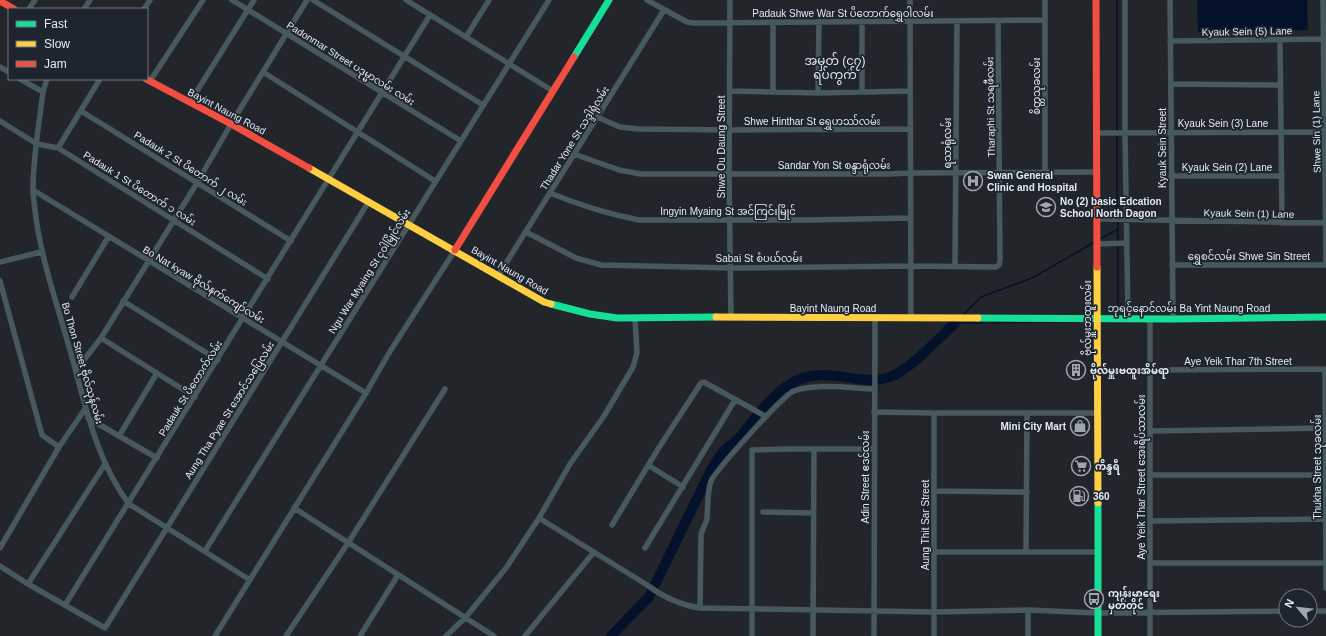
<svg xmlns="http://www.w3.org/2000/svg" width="1326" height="636" font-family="Arial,'Noto Sans Myanmar',sans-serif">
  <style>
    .water { fill: #03112b }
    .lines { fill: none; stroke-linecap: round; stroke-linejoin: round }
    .stream { stroke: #03112b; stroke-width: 1.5 }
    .river { stroke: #03112b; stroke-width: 10 }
    .street { stroke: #47595c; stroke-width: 5.5 }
    .fast { stroke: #16e098; stroke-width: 7 }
    .slow { stroke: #ffcf43; stroke-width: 7 }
    .jam { stroke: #f24e42; stroke-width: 7 }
    .labels { text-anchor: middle; stroke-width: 3.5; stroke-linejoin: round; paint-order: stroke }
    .street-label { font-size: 10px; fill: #e5eaf1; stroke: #1e252f }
    .poi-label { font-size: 10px; font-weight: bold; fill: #e5eaf1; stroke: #1e252f; text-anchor: start }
    .quarter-label { font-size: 12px; fill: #e5eaf1; stroke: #1e252f }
  </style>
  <rect width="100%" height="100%" fill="#22262b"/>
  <path class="water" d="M1197 0H1307L1308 30 1198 32Z"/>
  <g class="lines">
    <path class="stream" d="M1117 0V131
      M1117 135V217
      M1118 229V241
      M1100 239 1118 229V221
      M1118 245V308
      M963 315 981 297 1032 278 1093 243
      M955 323 1079 322"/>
    <path class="river" d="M611 636 649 597 711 470C715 464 718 458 723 452 728 446 735 442 741 436 762 410 783 376 820 375 842 374 865 384 887 378 907 373 939 338 955 323"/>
    <path class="street" d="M232 0 461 141
      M313 0 483 105
      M406 0 553 91
      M647 0 687 22 694 23 1045 20
      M730 0 729 174 731 318
      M910 0 911 318
      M1125 0V133L1128 318
      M1170 0 1173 319
      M1323 0 1326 265
      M29 9 35 0
      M84 9 90 0
      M144 9 150 0
      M862 21V92
      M773 22V92
      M466 37 489 0
      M1280 40 1282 223
      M1170 41 1324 39
      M0 67 9 72
      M263 72 435 181
      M20 79 43 92
      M47 79 43 92C39 124 33 157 33 189 33 196 34 203 35 210 40 255 55 297 67 340 84 396 93 456 129 504L250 580
      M150 81 203 0
      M1171 84 1280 85
      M730 91 818 93 910 91
      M818 93 819 21
      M190 102 254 0
      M81 111 291 241
      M597 117 620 127 639 129 729 130 910 129
      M0 121 37 144 58 148 268 279
      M1097 133 1325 132
      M58 148 100 79
      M574 154 619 170 641 174H889L910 173 1097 172
      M1045 173V0
      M1171 176H1282
      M33 190 366 393
      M550 193C579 205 608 214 639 220H808L910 218
      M1098 219 1326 223
      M526 232 576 258 601 265 731 268 911 266 996 267 999 265 1000 260 998 21
      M1097 244 1127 243
      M0 262 41 252
      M955 265 957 21
      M1172 265H1326
      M498 276 664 10
      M0 281 42 435 59 447
      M72 297 109 236
      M123 301 218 360
      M101 338 195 397
      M1325 369 1326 588
      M76 370 101 338 197 183 231 124 307 0
      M1150 370 1326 369
      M874 412 934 413H1097
      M88 418 157 458
      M1150 431 1326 428
      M119 436 157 373
      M648 465 683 487
      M1150 475H1326
      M934 491 1027 492
      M294 508 494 636
      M763 512 813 513
      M539 518 647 585C663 597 680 605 700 608L934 612 1028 610 1098 613 1286 611
      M1150 521 1326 519
      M612 525 658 449 701 383 704 382 765 416
      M0 548 59 447 85 409
      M645 548 735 400
      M205 551 549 0
      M934 552H1098
      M1026 552 1027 413
      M1150 563H1326
      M0 566 28 584 105 628 369 201
      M28 584 105 464
      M65 605 430 15
      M700 608 701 535C702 529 707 522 707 518 708 506 707 492 711 481 716 470 784 394 794 391 817 383 849 388 874 389
      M1310 611H1326
      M215 636 366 393 389 353 455 250
      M286 636 348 543 445 389
      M360 636 398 575
      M446 636 465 618 506 568 539 518 570 464 604 416 633 367 637 353 635 318
      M525 636 594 552
      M752 636V450L786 449H874
      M813 636 814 450
      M874 636 875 318
      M934 636V413
      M1028 636V610
      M1150 636V319"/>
    <path class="fast" d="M574 57 609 0
      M551 304 590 314 617 318 716 317
      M978 318 1173 319 1326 317
      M1098 503V636"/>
    <path class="slow" d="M309 168 544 302 551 304
      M1097 267 1098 503
      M716 317 978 318"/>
    <path class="jam" d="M1096 0 1097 267
      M0 1 14 9
      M146 79 231 124 309 168
      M455 250 574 57"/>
  </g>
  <defs>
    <symbol id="hospital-ring" viewBox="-11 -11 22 22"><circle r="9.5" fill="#1e252f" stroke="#a1a5ac" stroke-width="1.5"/><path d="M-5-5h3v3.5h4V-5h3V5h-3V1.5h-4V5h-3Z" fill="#a1a5ac"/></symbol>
    <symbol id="school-ring" viewBox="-11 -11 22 22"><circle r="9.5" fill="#1e252f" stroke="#a1a5ac" stroke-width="1.5"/><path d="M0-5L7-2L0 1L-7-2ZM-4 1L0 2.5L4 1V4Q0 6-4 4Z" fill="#a1a5ac"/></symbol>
    <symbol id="building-ring" viewBox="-11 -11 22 22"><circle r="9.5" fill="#1e252f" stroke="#a1a5ac" stroke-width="1.5"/><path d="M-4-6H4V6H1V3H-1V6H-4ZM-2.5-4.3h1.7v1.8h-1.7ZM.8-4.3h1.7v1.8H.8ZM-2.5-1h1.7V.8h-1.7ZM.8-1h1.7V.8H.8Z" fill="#a1a5ac"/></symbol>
    <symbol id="shop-ring" viewBox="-11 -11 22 22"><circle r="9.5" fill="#1e252f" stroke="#a1a5ac" stroke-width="1.5"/><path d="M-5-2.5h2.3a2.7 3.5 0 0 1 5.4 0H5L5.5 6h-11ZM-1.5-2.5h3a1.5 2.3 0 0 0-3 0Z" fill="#a1a5ac"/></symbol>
    <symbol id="supermarket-ring" viewBox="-11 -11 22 22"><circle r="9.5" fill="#1e252f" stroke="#a1a5ac" stroke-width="1.5"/><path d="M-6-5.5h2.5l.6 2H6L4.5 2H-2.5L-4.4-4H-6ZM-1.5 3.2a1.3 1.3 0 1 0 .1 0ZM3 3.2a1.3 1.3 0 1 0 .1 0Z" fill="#a1a5ac"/></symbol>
    <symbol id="fuel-ring" viewBox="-11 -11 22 22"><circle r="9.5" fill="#1e252f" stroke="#a1a5ac" stroke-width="1.5"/><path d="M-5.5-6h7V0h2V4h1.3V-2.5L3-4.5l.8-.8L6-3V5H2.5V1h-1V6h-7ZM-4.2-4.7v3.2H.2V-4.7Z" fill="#a1a5ac"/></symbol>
    <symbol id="bus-ring" viewBox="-11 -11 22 22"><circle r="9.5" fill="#1e252f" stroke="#a1a5ac" stroke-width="1.5"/><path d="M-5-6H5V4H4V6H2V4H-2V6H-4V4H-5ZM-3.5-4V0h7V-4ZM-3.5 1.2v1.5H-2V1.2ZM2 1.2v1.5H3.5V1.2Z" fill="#a1a5ac"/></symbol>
  </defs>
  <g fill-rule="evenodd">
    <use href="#hospital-ring" x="962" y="170" width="22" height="22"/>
    <use href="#school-ring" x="1035" y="196" width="22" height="22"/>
    <use href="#building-ring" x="1065" y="359" width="22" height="22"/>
    <use href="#shop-ring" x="1069" y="415" width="22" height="22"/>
    <use href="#supermarket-ring" x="1070" y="455" width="22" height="22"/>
    <use href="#fuel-ring" x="1068" y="485" width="22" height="22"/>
    <use href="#bus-ring" x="1083" y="588" width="22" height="22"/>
  </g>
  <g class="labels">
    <g class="street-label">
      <text x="843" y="17">Padauk Shwe War St ပိတောက်ရွှေဝါလမ်း</text>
      <text transform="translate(1247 31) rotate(-1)" y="4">Kyauk Sein (5) Lane</text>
      <text transform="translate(351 63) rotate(32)" y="4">Padonmar Street ပဒုမ္မာလမ်း လမ်း</text>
      <text transform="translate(1036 86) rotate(-90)" y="4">စိတ္တသုခလမ်း</text>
      <text transform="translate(990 107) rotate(-91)" y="4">Tharaphi St သရဖီလမ်း</text>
      <text transform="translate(227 111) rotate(28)" y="4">Bayint Naung Road</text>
      <text x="812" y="125">Shwe Hinthar St ရွှေဟဿ်လမ်း</text>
      <text x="1223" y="127">Kyauk Sein (3) Lane</text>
      <text transform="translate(1316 132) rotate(-91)" y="4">Shwe Sin (1) Lane</text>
      <text transform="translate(574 138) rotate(-58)" y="4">Thadar Yone St သဒ္ဒါရုံလမ်း</text>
      <text transform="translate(947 143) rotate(-90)" y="4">ရသာရုံလမ်း</text>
      <text transform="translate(721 147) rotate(-90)" y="4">Shwe Ou Daung Street</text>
      <text transform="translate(1162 148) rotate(-90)" y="4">Kyauk Sein Street</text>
      <text x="834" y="169">Sandar Yon St စန္ဒာရုံလမ်း</text>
      <text x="1227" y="171">Kyauk Sein (2) Lane</text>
      <text transform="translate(191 168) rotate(32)" y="4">Padauk 2 St ပိတောက် ၂ လမ်း</text>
      <text transform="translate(140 188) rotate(32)" y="4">Padauk 1 St ပိတောက် ၁ လမ်း</text>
      <text x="728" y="215">Ingyin Myaing St အင်ကြင်းမြိုင်</text>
      <text transform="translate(1249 213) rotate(1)" y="4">Kyauk Sein (1) Lane</text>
      <text x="1249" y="260">ရွှေစင်လမ်း Shwe Sin Street</text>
      <text x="759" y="262">Sabai St စံပယ်လမ်း</text>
      <text transform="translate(510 270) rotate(30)" y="4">Bayint Naung Road</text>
      <text transform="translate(369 271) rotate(-58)" y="4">Ngu War Myaing St ငုဝါမြိုင်လမ်း</text>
      <text transform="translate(204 284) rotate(31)" y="4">Bo Nat kyaw ဗိုလ်နက်ကျော်လမ်း</text>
      <text x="833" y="312">Bayint Naung Road</text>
      <text x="1189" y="312">ဘုရင့်နောင်လမ်း Ba Yint Naung Road</text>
      <text transform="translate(1087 318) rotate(-90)" y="4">ဗိုလ်မှူးဘထူးလမ်း</text>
      <text x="1238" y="365">Aye Yeik Thar 7th Street</text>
      <text transform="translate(83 363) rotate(74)" y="4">Bo Thon Street ဗိုလ်သုန်လမ်း</text>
      <text transform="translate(190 388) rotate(-58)" y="4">Padauk St ပိတောက်လမ်း</text>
      <text transform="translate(229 410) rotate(-58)" y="4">Aung Tha Pyae St အောင်သပြေလမ်း</text>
      <text transform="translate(1317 467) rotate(-90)" y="4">Thukha Street သုခလမ်း</text>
      <text transform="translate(865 477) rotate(-90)" y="4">Adin Street ဧဒင်လမ်း</text>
      <text transform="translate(1141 477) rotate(-90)" y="4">Aye Yeik Thar Street အေးရိပ်သာလမ်း</text>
      <text transform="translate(925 525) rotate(-90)" y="4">Aung Thit Sar Street</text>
    </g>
    <g class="poi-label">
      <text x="987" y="179">Swan General<tspan x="987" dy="12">Clinic and Hospital</tspan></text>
      <text x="1060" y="205">No (2) basic Edcation<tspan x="1060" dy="12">School North Dagon</tspan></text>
      <text x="1090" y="374">ဗိုလ်မှူးဗထူးအိမ်ရာ</text>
      <text x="1066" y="430" text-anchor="end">Mini City Mart</text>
      <text x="1095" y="470">ကိန္ဒရီ</text>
      <text x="1093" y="500">360</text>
      <text x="1108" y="597">ကျန်းမာရေး<tspan x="1108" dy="12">မှတ်တိုင်</tspan></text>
    </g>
    <g class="quarter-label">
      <text x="835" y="65">အမှတ် (၄၇)<tspan x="835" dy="14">ရပ်ကွက်</tspan></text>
    </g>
  </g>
  <rect x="8" y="8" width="140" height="72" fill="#1e252f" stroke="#6e747d"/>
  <rect x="16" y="21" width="20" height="6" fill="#16e098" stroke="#6e747d"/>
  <text x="44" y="28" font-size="12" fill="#e5eaf1">Fast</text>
  <rect x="16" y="41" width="20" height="6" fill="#ffcf43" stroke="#6e747d"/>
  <text x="44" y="48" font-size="12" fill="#e5eaf1">Slow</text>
  <rect x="16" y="61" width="20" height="6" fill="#f24e42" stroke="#6e747d"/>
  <text x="44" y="68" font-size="12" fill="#e5eaf1">Jam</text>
  <g transform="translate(1298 608) rotate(298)"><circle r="19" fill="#1e252f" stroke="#6e747d"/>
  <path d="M0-3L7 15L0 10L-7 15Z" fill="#a1a5ac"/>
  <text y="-6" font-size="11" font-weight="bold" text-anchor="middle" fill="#e5eaf1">N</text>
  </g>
</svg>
